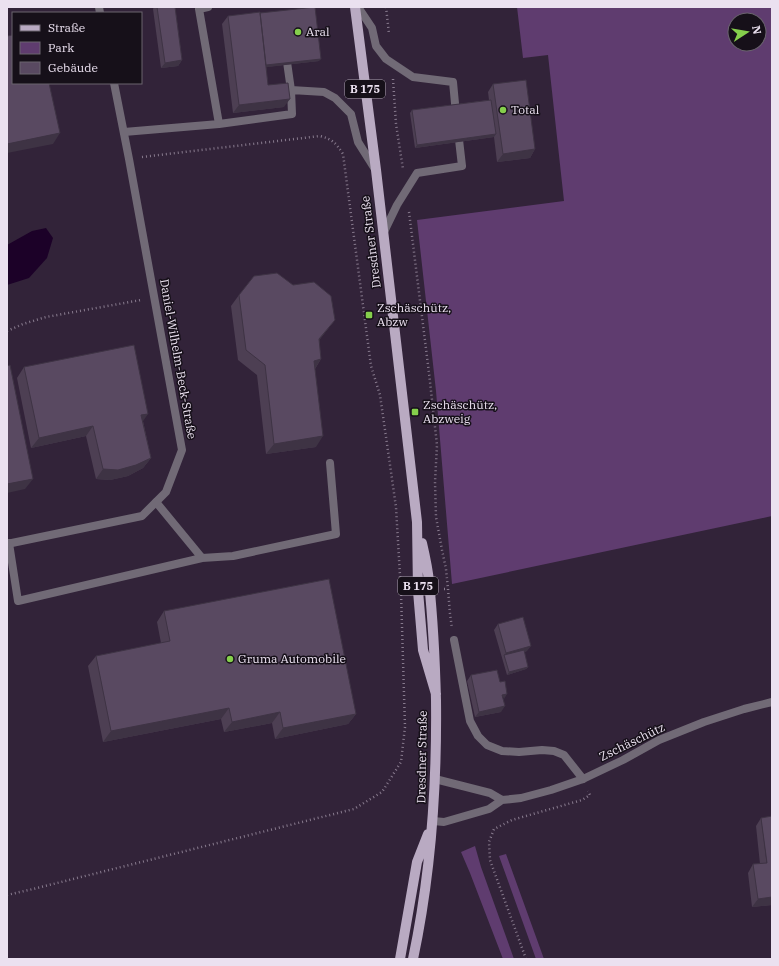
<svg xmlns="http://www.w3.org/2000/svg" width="779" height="966" font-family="'IBM Plex Serif',serif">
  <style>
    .green { fill: #5f3c6f; fill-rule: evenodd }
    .water { fill: #1c0128 }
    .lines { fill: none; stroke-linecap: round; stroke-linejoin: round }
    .path { stroke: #887b8e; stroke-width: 2.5; stroke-dasharray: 1 3; stroke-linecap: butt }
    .service { stroke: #716a76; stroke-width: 8 }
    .minor { stroke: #716a76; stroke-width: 8 }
    .primary { stroke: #b9aac2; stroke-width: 10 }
    .wall { fill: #4d3f53 }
    .shaded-wall { fill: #3e3344 }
    .building { fill: #594961; stroke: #3e3344 }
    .poi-dot { fill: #85cf4c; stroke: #161019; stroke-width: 1.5 }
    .labels { text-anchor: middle; stroke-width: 3; stroke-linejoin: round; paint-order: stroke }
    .shield { fill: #161019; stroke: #aba2b0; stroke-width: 1 }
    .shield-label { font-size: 11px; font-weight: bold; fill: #ebe1f0 }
    .poi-label { font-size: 12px; fill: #ebe1f0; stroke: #161019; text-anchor: start }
    .street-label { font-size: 12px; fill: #ebe1f0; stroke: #161019 }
  </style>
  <rect width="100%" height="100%" fill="#322339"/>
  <path class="green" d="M517 7H772V516L452 584 436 391 417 220 564 201 548 55 523 58ZM735 20H759V44H735Z
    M475 846 481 867 514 959H503L470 873 461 852Z
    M506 854 544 959H536L499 856Z"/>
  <path class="water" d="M46 228 53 238 47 258 29 278 7 285V245L32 231Z"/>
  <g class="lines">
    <path class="path" d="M386 7 389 34
      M393 79 396 124 403 169
      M142 157 320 136C332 139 336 143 343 154L371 366 380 395 396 507 401 593
      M409 212 429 373 437 445 435 482 436 517 442 550 446 569 448 589
      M7 331 23 324 46 317 141 300
      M444 589H448L450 614 452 628
      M7 895 33 889 354 809 382 792 401 762 405 727 401 593 403 592
      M526 959 490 860 489 842 494 829 512 820 582 800 590 795 588 791"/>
    <path class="service" d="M208 7 199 9 219 124 292 114 291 90 286 55
      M358 7 372 28 376 46 386 59 413 77 453 82 456 114
      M291 90 324 92 335 98 351 114 358 142 375 169
      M124 132 219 124
      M383 234 397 205 417 173 462 166 458 131
      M9 543 18 601 202 558 156 502
      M202 558 233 556 336 534 330 463
      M454 640 470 721 478 736 487 745 502 751 519 752 542 750 554 751 564 755 583 779"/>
    <path class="minor" d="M99 7 100 13
      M7 544 142 516 166 492 182 450 129 159 114 83
      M435 779 490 793 502 800
      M433 821 444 822 489 809 502 800 521 798 551 790 583 779 623 760 659 740 704 722 744 709 772 702"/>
    <path class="primary" d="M355 7 376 170 417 522 418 591 423 650 436 694
      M400 959 417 862 428 834
      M413 959C431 874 437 787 436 700 435 661 433 621 429 582 428 569 425 556 422 543"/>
  </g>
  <path class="wall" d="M154 7H175L182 60 178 66 161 68 153 9Z
    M260 13 319 61 266 67 268 85 284 107 233 113 222 24 228 16Z
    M493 84 535 149 530 158 497 162 494 137 415 148 410 113 412 110 489 100 488 92Z
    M239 295 335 320 319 340 321 359 315 369 316 447 266 454 257 375 238 360 231 306Z
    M24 367 143 421 151 458 143 468 128 476 110 480 96 479 86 436 31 448 17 378Z
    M164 611 356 714 348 724 275 739 272 723 224 732 221 719 103 742 88 666 96 656 161 643 157 622Z
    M498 624 527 651 524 652 528 667 526 669 507 675 494 630Z
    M471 675 503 699 501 712 475 717 467 681Z
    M761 818 772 905 752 907 748 873 753 864H760L756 826Z"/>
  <path class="shaded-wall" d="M321 59 319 61 260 68 262 65Z
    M182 60 178 66 161 68 165 63Z
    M290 99 284 107 233 113 239 105Z
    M60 133 53 144 7 153V144Z
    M496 134 494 137 415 148 417 145Z
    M535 149 530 158 497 162 503 154Z
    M335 320 327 330 312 350 319 339Z
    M321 359 314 370V361Z
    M148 414 141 424V415Z
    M93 426 86 436 31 448 39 438Z
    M323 436 316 447 266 454 274 444Z
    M151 458 143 468 128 476 110 480 96 479 103 469Z
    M33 479 25 489 7 493V484Z
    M531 646 527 651 504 658V655L506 653Z
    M528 667 526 669 507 675 509 672Z
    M507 694 504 699 502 695Z
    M505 706 501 712 475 717 479 712Z
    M229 708 221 719 103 742 111 731Z
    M280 712 272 723 224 732 232 722Z
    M356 714 348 724 275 739 283 728Z
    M772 897V905L752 907 758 899Z"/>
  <path class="building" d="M157 7H175L182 60 165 63Z
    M315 7 321 59 266 65 260 13Z
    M260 12 268 85 288 83 290 99 239 105 228 16Z
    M13 35V83H49L60 133 7 144V36Z
    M526 80 535 149 503 154 493 84Z
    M491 100 496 134 417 145 412 110Z
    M277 273 293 285 314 282 331 296 335 320 319 339 321 359 314 361 323 436 274 444 265 365 246 350 239 295 254 276Z
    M134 345 148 414 141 415 151 458 136 465 118 470 103 469 93 426 39 438 24 367Z
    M10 365 33 479 7 484V366Z
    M329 579 356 714 283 728 280 712 232 722 229 708 111 731 96 656 170 641 164 611Z
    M523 617 531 646 506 653 498 624Z
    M524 650 528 667 509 672 504 655Z
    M497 670 500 682 505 681 507 694 502 695 505 706 479 712 471 675Z
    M772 816V897L758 899 753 864 767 863 761 818Z"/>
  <g class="poi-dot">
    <circle cx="298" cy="32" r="4"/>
    <circle cx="503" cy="110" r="4"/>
    <rect x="365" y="311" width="8" height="8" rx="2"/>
    <rect x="411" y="408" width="8" height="8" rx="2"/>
    <circle cx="230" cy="659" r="4"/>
  </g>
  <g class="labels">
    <g class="shield">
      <rect x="345" y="80" width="40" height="18" rx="3"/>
      <rect x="398" y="577" width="40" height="18" rx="3"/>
    </g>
    <g class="shield-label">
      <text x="365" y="93">B 175</text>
      <text x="418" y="590">B 175</text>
    </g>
    <g class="poi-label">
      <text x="306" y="36">Aral</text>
      <text x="511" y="114">Total</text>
      <text x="377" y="312">Zschäschütz,<tspan x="377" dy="14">Abzw</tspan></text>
      <text x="423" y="409">Zschäschütz,<tspan x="423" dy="14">Abzweig</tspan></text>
      <text x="238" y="663">Gruma Automobile</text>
    </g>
    <g class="street-label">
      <text transform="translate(371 242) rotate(-97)" y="4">Dresdner Straße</text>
      <text transform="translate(178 359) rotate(80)" y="4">Daniel-Wilhelm-Beck-Straße</text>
      <text transform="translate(632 742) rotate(-26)" y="4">Zschäschütz</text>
      <text transform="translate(422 757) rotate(-89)" y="4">Dresdner Straße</text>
    </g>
  </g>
  <rect width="779" height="966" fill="none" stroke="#ebe1f0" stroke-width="16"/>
  <rect x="12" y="12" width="130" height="72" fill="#161019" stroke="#6b646f"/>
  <rect x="20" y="25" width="20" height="6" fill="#b9aac2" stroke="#6b646f"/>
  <text x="48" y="32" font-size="12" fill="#ebe1f0">Straße</text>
  <rect x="20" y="42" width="20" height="12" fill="#5f3c6f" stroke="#6b646f"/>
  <text x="48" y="52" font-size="12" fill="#ebe1f0">Park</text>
  <rect x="20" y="62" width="20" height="12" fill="#594961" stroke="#6b646f"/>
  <text x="48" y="72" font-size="12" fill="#ebe1f0">Gebäude</text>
  <g transform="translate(747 32) rotate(78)"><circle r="19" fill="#161019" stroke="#6b646f"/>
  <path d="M0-3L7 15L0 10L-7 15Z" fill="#85cf4c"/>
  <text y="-6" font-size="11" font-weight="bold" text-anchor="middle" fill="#ebe1f0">N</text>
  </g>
</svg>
